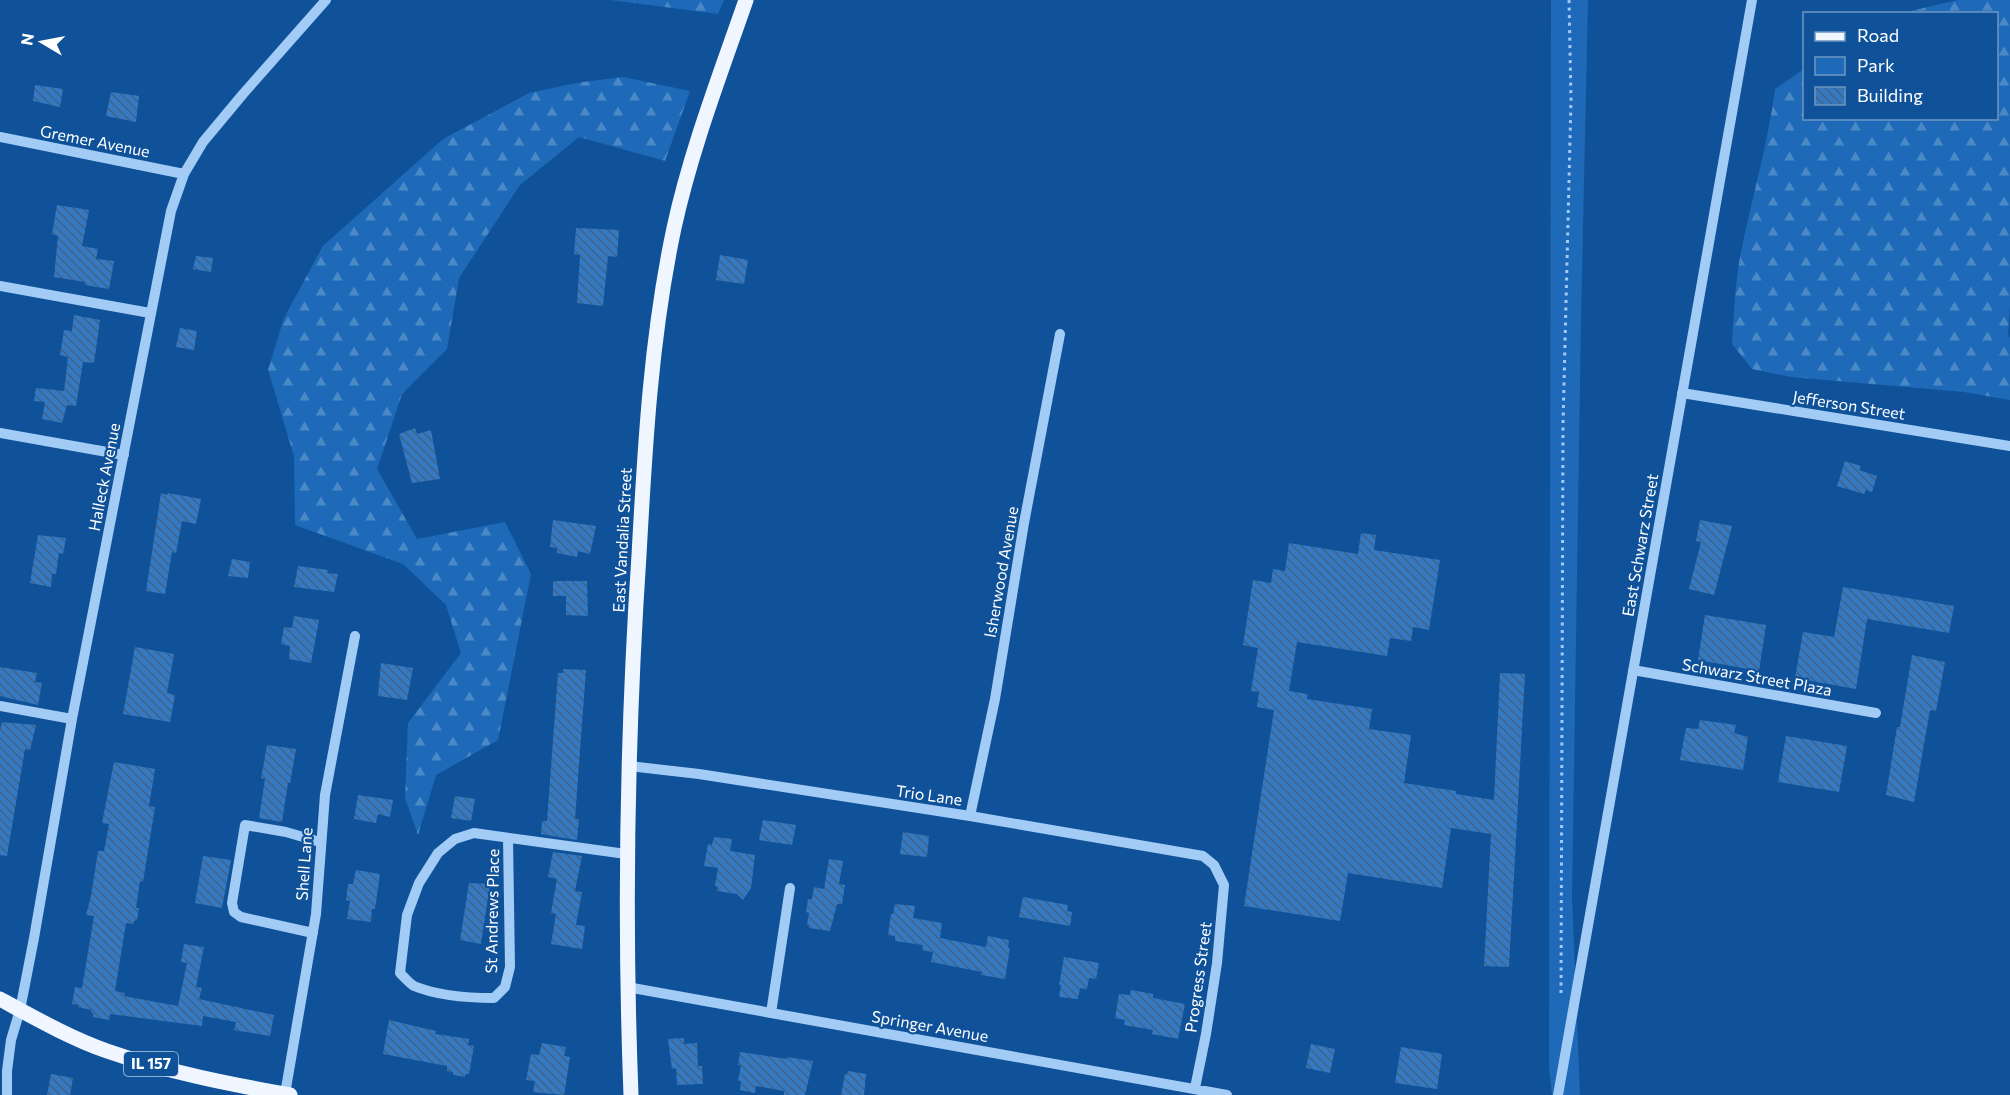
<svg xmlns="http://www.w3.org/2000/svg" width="2010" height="1095" font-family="Commissioner,sans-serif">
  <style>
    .green { fill: #1e6ab8 }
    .forest { fill: url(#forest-firs) }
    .building { fill: url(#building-back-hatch) }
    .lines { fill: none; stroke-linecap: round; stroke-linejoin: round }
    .path { stroke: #a2cbf5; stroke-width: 3; stroke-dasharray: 3 4.5; stroke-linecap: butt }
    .minor { stroke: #a2cbf5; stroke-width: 10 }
    .major { stroke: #eff6ff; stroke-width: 15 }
    .labels { text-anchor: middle; stroke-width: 4.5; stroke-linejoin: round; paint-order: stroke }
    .shield { fill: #0f529a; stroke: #b7cbe1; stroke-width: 1.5 }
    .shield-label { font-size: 15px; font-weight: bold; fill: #fff }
    .street-label { font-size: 16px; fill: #fff; stroke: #0f529a }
  </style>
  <defs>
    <pattern id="forest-firs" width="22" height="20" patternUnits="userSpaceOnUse" patternTransform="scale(1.5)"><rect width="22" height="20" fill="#1e6ab8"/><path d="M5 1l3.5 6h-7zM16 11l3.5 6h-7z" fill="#4b88c6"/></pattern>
    <pattern id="building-back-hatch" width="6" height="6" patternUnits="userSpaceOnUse" patternTransform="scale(1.5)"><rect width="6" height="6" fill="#3479c1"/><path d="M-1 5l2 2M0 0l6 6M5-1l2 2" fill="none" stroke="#406286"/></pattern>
  </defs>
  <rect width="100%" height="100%" fill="#0f529a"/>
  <path class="green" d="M1551 0H1588L1581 319 1572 897 1580 1095H1552L1549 1066Z"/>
  <path class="forest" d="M611 0H724L718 14Z
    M1958 0H2010V305L2008 334 2010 338V400L1964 392 1791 377 1752 369 1732 344C1734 313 1735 282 1741 252 1752 197 1768 144 1775 89L1804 69V118H1996V14L1902 13Z
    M623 77 690 91 665 161 579 137 520 185 459 278 447 349 402 394 377 469 417 539 505 522 531 574 498 740 436 775 418 835 405 798 408 723 461 653 446 605 403 564 295 525 294 456 268 370 284 318 323 246 443 139 529 93 576 83Z"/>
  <path class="building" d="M35 85 63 89 60 107 33 101Z
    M111 92 139 96 136 122 106 116Z
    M57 205 89 210 82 246 98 249 96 259 114 261 109 289 85 285V282L54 277 58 236 52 234Z
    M576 228 619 230 617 257 608 256 603 306 577 303 580 255 574 254Z
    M720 255 748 260 744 284 716 280Z
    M196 256 213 258 211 272 193 269Z
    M74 315 100 320 94 363 83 362 76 406 67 405 62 423 42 419 45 402 34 401 36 388 64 391 68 357 60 355 64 330 72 331Z
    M180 328 197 331 194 350 176 347Z
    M415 428 417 434 431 430 440 479 412 483 399 434Z
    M1845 461 1861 466 1859 470 1877 476 1872 492 1866 490 1864 494 1837 486Z
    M161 493 167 495 168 493 201 499 196 524 182 521 176 553 172 552 165 594 146 591Z
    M553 520 596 526 590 554 578 551 577 557 557 553V548L550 547Z
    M1700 520 1732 526 1714 595 1689 589 1701 542 1696 541Z
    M1361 533 1376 535 1374 550 1440 560 1429 630 1413 627 1411 641 1390 638 1387 656 1297 642 1289 691 1308 694 1307 699 1372 709 1369 729 1411 735 1404 783 1456 791V794L1494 800 1500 673 1525 674 1509 967 1484 966 1491 834 1451 828 1442 888 1348 873 1340 921 1244 906 1274 710 1257 707 1259 692 1251 691 1258 648 1243 645 1253 580 1271 583 1273 569 1285 571 1289 543 1358 554Z
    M38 535 66 538 63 554 59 553 56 574H52L51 587 30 583Z
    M232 559 250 562 248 578 228 576Z
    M298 566 328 570 327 573 338 574 334 592 294 587Z
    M553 581H587L588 616 566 615V596H553Z
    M1843 587 1954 606 1949 633 1867 619 1856 689 1795 678 1803 632 1834 637Z
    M1705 615 1766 625 1759 671 1698 660Z
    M294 616 319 620 311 663 289 659 290 646 281 644 284 627 292 628Z
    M135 647 174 654 167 693 175 695 170 722 123 714Z
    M1912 655 1945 662 1936 711 1930 710 1914 802 1886 795 1897 727H1900Z
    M381 663 413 668 407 700 378 696Z
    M0 667 37 673 35 682 42 683 38 705 0 696Z
    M563 669 586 670 575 819H579L577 840 541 834 542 821H547L558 673H563Z
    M1700 720 1736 725 1734 733 1748 737 1743 770 1680 760 1686 728 1698 729Z
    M2 722 36 725 30 750 25 749 7 856 0 855V730Z
    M1786 736 1847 746 1839 792 1778 782Z
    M267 745 296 749 290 783H288L282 822 259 818 265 779 261 778Z
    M114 762 155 769 149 806 155 807 143 882 140 881 136 908H139L137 920 134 921 133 924 126 923 115 991 125 993 124 996 178 1006 187 963 181 962 184 944 204 947 196 987 202 988 199 999 274 1015 270 1036 234 1030 236 1022 203 1016 202 1026 110 1014 109 1020 93 1017V1013L91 1012V1010L78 1007 79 1005 72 1004 75 987 82 988 94 916 86 915 91 896 98 851H104L109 824 102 823Z
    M358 795 393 800 390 817 378 814 376 823 354 819Z
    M455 796 475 799 471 821 451 818Z
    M763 820 796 825 792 845 759 840Z
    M903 832 929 836 927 857 900 854Z
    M714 837 732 839 730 851 755 855 751 888 743 900 737 894 717 891 718 887 715 886 718 868 704 866 708 844 712 845Z
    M553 852 582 856 575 891 582 892 576 925 585 926 582 949 551 944 556 914 551 913 557 879 548 877Z
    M203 856 231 860 222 908 195 903Z
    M829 859 843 861 839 884 845 885 842 904H837L830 931 809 928V925H807L809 913 806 912 808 899H812L814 887 824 889Z
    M356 870 380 874 375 909H372L371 922 347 919 350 901 346 900 348 884H353Z
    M469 883 490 884 481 944 460 940Z
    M1023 897 1068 905 1067 911 1072 912 1070 926 1019 917Z
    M895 904 915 906 913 918 942 923 940 938 986 947 988 936 1009 940 1008 948H1010L1005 979 981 975 982 972 931 962 933 952 922 950 923 945 895 941V936L888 935 891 914H893Z
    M1064 957 1099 963 1096 979 1089 978 1087 989 1080 988 1078 999 1059 997 1061 985H1059Z
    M1131 990 1153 994V998L1185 1004 1178 1039 1152 1034 1153 1030 1124 1025 1125 1020 1115 1018 1119 994 1130 995Z
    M389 1020 436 1031 435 1034 469 1039 468 1045 474 1046 469 1074H466L465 1077 453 1075V1072L447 1071V1066L383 1054Z
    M684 1038V1044L697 1043 698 1066H702L703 1084 677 1085 676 1068 672 1069 668 1039Z
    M542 1043 566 1047 564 1056 570 1057 564 1095 533 1092 535 1081 526 1080 531 1054 539 1055Z
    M1311 1044 1335 1049 1330 1073 1306 1068Z
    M1401 1047 1442 1054 1437 1089 1395 1083Z
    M740 1052 787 1059V1057L813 1061 805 1095H784V1091L756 1086 755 1093 740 1090 741 1081H738L741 1065H738Z
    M848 1071 866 1074 864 1095H841L845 1074 847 1075Z
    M51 1074 73 1078 70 1095H47Z"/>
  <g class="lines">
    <path class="path" d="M1561 993 1563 425 1571 100 1569 0"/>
    <path class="minor" d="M0 137 184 174
      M0 286 150 313
      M1682 393 2010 446
      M0 433 124 455
      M1633 670 1876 713
      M0 706 72 719
      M629 766 699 774 970 816 1203 856 1214 865 1224 885 1217 963 1206 1034 1195 1088
      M970 816 995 699 1024 523 1060 334
      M508 838 510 967 505 987 494 998C469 998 438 996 414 986 409 983 404 977 400 973L407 915 419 883 438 853 455 839 474 833 626 854
      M313 933 241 917 234 912 232 903 245 825 286 832 320 842
      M627 987 1227 1095
      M771 1013 790 888
      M285 1094 316 914 325 795 355 636
      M7 1095V1071L11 1040 20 1010 34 938 72 719 171 211 184 174 203 142 243 94 326 0
      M1558 1095 1752 0"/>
    <path class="major" d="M0 999C35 1018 70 1038 107 1051 167 1072 229 1084 290 1095
      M631 1095C624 914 627 736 639 555 645 445 651 336 674 228 691 150 720 75 746 0"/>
  </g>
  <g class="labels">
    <rect class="shield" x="124" y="1052" width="54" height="24" rx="4.5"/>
    <g class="shield-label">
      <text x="151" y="1069">IL 157</text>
    </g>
    <g class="street-label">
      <text transform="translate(95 141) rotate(11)" y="6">Gremer Avenue</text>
      <text transform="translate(1849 405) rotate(9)" y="6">Jefferson Street</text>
      <text transform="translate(104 477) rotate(-79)" y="6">Halleck Avenue</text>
      <text transform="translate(622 540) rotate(-87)" y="6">East Vandalia Street</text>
      <text transform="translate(1640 545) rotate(-80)" y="6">East Schwarz Street</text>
      <text transform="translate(1001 572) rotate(-80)" y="6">Isherwood Avenue</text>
      <text transform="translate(1757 677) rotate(10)" y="6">Schwarz Street Plaza</text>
      <text transform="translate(929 795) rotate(8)" y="6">Trio Lane</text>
      <text transform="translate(304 864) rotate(-86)" y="6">Shell Lane</text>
      <text transform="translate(492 911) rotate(-89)" y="6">St Andrews Place</text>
      <text transform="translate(1198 977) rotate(-82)" y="6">Progress Street</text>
      <text transform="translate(930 1026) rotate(10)" y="6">Springer Avenue</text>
    </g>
  </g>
  <rect x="1803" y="12" width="195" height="108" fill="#0f529a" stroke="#6f97c2" stroke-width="1.5"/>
  <rect x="1815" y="32" width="30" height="9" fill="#eff6ff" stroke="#6f97c2" stroke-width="1.5"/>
  <text x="1857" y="42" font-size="18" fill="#ffffff">Road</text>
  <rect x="1815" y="57" width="30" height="18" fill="#1e6ab8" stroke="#6f97c2" stroke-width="1.5"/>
  <text x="1857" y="72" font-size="18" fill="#ffffff">Park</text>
  <rect x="1815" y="87" width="30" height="18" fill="url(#building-back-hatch)" stroke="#6f97c2" stroke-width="1.5"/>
  <text x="1857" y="102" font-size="18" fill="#ffffff">Building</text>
  <g transform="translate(42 42) rotate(280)" stroke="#0f529a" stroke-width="4.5" paint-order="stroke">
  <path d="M0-4.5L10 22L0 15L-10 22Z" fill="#ffffff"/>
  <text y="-9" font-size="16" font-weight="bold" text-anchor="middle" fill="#ffffff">N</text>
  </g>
</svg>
